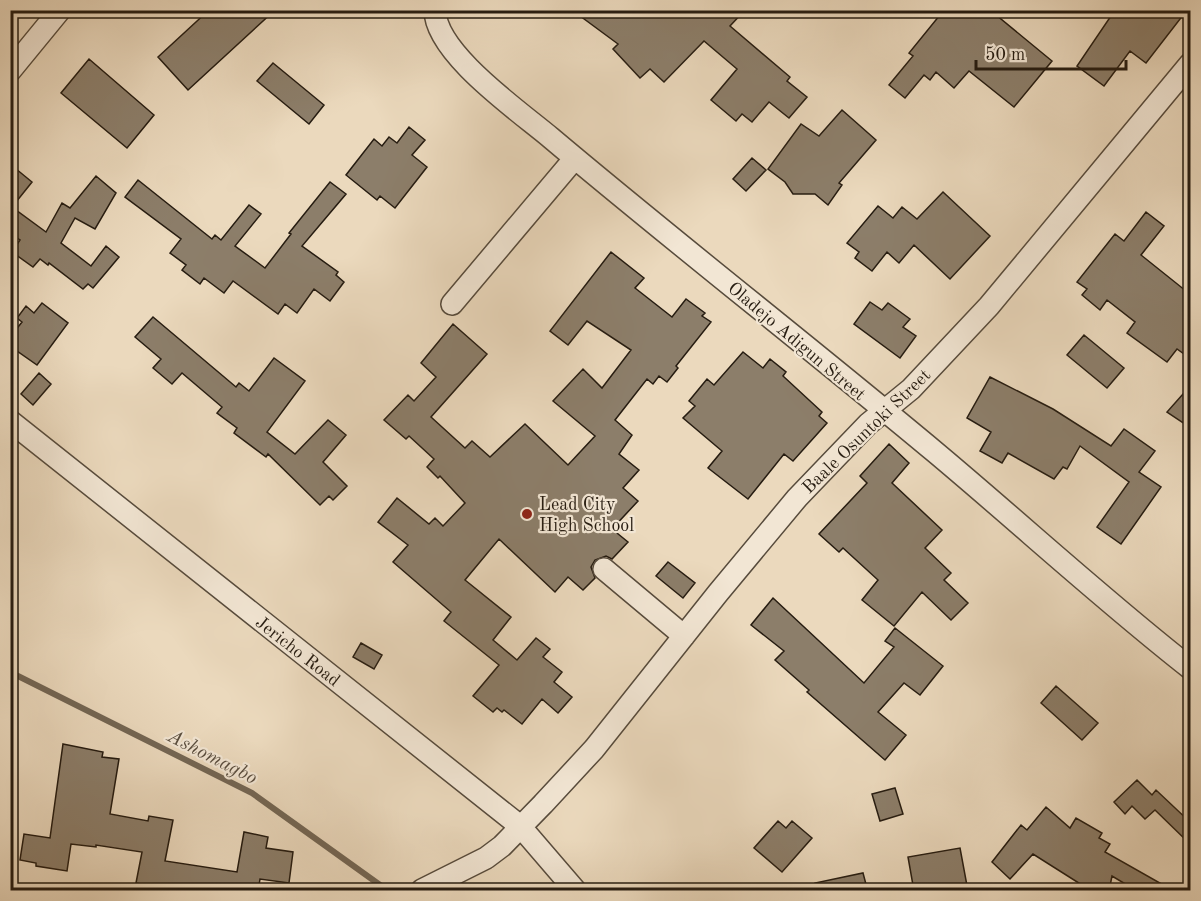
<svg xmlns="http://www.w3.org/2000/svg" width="1201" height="901" font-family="'Old Standard TT',serif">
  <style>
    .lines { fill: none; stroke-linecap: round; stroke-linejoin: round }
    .stream { stroke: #746755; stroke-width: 6 }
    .building { fill: #8c7e6a; stroke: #261c11; stroke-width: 1.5 }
    .minor-casing { stroke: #574b3c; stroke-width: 24 }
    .minor { stroke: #f2e6d4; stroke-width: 21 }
    .poi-dot { fill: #8f2418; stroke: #f2e6d4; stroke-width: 2 }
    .labels { text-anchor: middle; stroke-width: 4.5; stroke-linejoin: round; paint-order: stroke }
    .street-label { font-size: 18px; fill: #261c11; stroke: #f2e6d4 }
    .poi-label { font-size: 18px; fill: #261c11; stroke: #f2e6d4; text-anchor: start }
    .water-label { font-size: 20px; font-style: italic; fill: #5a4e3f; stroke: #f2e6d4 }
  </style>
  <rect width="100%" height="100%" fill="#ebd9bd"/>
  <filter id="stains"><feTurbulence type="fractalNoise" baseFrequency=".00333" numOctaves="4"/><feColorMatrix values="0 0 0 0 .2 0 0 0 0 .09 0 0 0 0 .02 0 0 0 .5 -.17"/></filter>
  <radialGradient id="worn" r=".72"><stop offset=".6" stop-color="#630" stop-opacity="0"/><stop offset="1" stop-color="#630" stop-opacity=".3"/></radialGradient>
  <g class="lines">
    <path class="stream" d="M10 672 252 793 387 890"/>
  </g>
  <path class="building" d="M209 10H275L188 90 158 57Z
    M572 10H745L730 26 790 77 787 81 807 97 789 118 769 102 752 122 742 114 736 121 711 100 737 69 704 41 664 82 650 69 640 78 613 49 618 44Z
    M944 10H990L1052 61 1014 107 969 71 954 88 936 72 930 80 924 75 905 98 889 85 913 56 909 53Z
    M1115 10H1187L1146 63 1130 51 1104 86 1077 66Z
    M89 59 154 115 127 148 61 93Z
    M273 63 324 105 309 124 257 81Z
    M842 110 876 140 839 183 842 185 828 205 815 194H793L785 182 768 169 801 124 819 136Z
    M409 127 425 140 412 155 427 167 395 208 380 196 377 200 346 175 374 139 382 146 389 137 397 143Z
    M752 158 766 170 746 191 733 179Z
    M10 164 32 182 12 207 46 232 62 203 70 208 96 176 116 193 95 229 75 218 61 243 91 266 106 246 119 257 93 288 88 284 83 289 49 263 48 265 40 259 33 267 12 252 20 240 10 233Z
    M138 180 212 239 215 235 221 240 249 205 261 214 235 246 265 268 291 234 289 233 330 182 346 194 302 246 338 272 336 275 344 282 330 301 314 289 297 313 285 304 278 314 233 281 224 293 204 278 200 284 182 270 186 265 170 253 181 239 125 197Z
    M943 192 990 236 950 279 914 245 899 263 887 252 872 271 855 258 859 252 847 243 878 206 893 218 902 207 917 219Z
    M1146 212 1164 226 1141 255 1191 295V359L1177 349 1167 362 1127 333 1135 322 1107 300 1100 310 1082 295 1087 289 1077 282 1115 234 1124 241Z
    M611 252 644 278 635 288 672 317 686 299 705 313 702 316 711 322 676 366 678 368 667 382 659 376 653 384 647 379 615 420 632 435 619 454 639 470 623 488 638 501 612 529 628 542 612 559 606 556 595 560 591 567 595 578 583 590 568 577 555 592 499 539 465 580 511 617 493 640 517 660 536 638 550 649 543 657 562 672 554 682 572 697 558 713 542 699 522 724 504 710 502 712 497 708 493 712 473 696 499 665 444 621 451 612 393 562 408 545 378 522 397 498 429 524 435 518 443 526 465 503 440 476 438 478 427 467 434 459 409 436 406 439 384 420 408 395 414 401 436 377 421 363 453 324 487 354 431 417 465 448 472 441 490 457 525 424 568 465 595 436 553 401 583 369 602 388 631 350 587 321 568 345 550 331Z
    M870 302 882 310 888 303 910 319 903 327 916 336 900 358 854 324Z
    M42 303 68 323 37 365 10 346V337L22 322 17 318 26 306 34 313Z
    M153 317 236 387 239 383 249 391 274 358 305 381 267 432 295 454 328 420 346 435 323 462 347 486 333 500 329 496 320 505 268 454 266 457 234 433 237 428 217 413 222 407 182 373 172 384 153 368 161 359 135 337Z
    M1084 335 1124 368 1107 388 1067 355Z
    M743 352 763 368 770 359 786 372 783 376 822 412 819 416 827 423 793 461 784 454 748 499 708 468 722 451 683 418 695 406 689 401 707 379 714 385Z
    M39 373 51 384 33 405 21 394Z
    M990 377 1053 409 1111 446 1124 429 1155 451 1139 472 1161 487 1121 544 1097 527 1129 482 1080 446 1067 469 1063 467 1054 479 1008 453 1002 463 980 451 991 432 967 418Z
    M1191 385V428L1167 412Z
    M889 444 909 463 892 483 942 530 925 548 951 573 944 580 968 603 951 620 922 592 894 626 862 600 878 580 843 548 839 552 819 534 867 483 860 476Z
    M668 562 695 583 683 598 656 576Z
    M773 598 864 683 894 647 885 641 895 628 943 666 920 695 904 683 878 712 906 735 885 760 807 692 809 690 775 660 784 651 751 625Z
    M361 643 382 655 374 669 353 657Z
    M1056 686 1098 723 1082 740 1041 703Z
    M63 744 103 752 102 757 119 759 110 814 148 821 149 816 173 820 165 861 237 872 244 832 268 837 266 848 293 852 289 883 260 879 258 891H178L136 883 142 852 96 845V847L71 844 67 871 36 866V863L20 860 24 834 50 838Z
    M1137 780 1152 795 1156 790 1191 823V845L1155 810 1145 819 1132 806 1125 814 1114 802Z
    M895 788 903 814 880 821 872 794Z
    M1046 807 1070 828 1076 818 1102 833 1099 838 1110 844 1105 852 1174 891H1137L1112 876 1109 891H1083L1082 885 1033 854 1010 879 992 862 1021 825 1027 830Z
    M778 821 786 828 792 821 812 838 782 872 754 848Z
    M960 848 968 891H914L908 857Z
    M863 873 867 888 816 891 815 883Z"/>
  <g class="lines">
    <defs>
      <path id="minor" d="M435 10C435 53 519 111 551 138 678 245 808 346 935 452 1021 524 1102 599 1190 668
        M10 71 60 10
        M452 304 575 158
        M10 421 520 826 575 890
        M604 569 684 636
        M422 890 486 858 502 846 543 804 594 749 718 593 797 498 868 424 911 389 989 306 1190 64"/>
    </defs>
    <use href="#minor" class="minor-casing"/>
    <use href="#minor" class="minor"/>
  </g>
  <circle class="poi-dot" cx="527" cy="514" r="6"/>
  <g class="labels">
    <g class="street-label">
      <text transform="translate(797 341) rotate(40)" y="6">Oladejo Adigun Street</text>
      <text transform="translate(866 431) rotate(-44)" y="6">Baale Osuntoki Street</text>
      <text transform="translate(298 651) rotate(38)" y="6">Jericho Road</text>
    </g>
    <g class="poi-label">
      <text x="539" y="510">Lead City<tspan x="539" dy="21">High School</tspan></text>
    </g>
    <g class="water-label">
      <text transform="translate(213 756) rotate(27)" y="7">Ashomagbo</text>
    </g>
  </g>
  <rect width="1201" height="901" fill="none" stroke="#ebd9bd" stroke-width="36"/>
  <rect x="12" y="12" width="1177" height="877" fill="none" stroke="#261c11" stroke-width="3"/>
  <rect x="18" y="18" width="1165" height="865" fill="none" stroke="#261c11" stroke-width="1.5"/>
  <path d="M976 60v9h150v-9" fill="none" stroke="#261c11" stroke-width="3"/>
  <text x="985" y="60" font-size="18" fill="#261c11" stroke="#f2e6d4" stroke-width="4.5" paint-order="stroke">50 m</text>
  <rect width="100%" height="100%" filter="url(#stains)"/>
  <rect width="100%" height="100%" fill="url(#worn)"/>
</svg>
